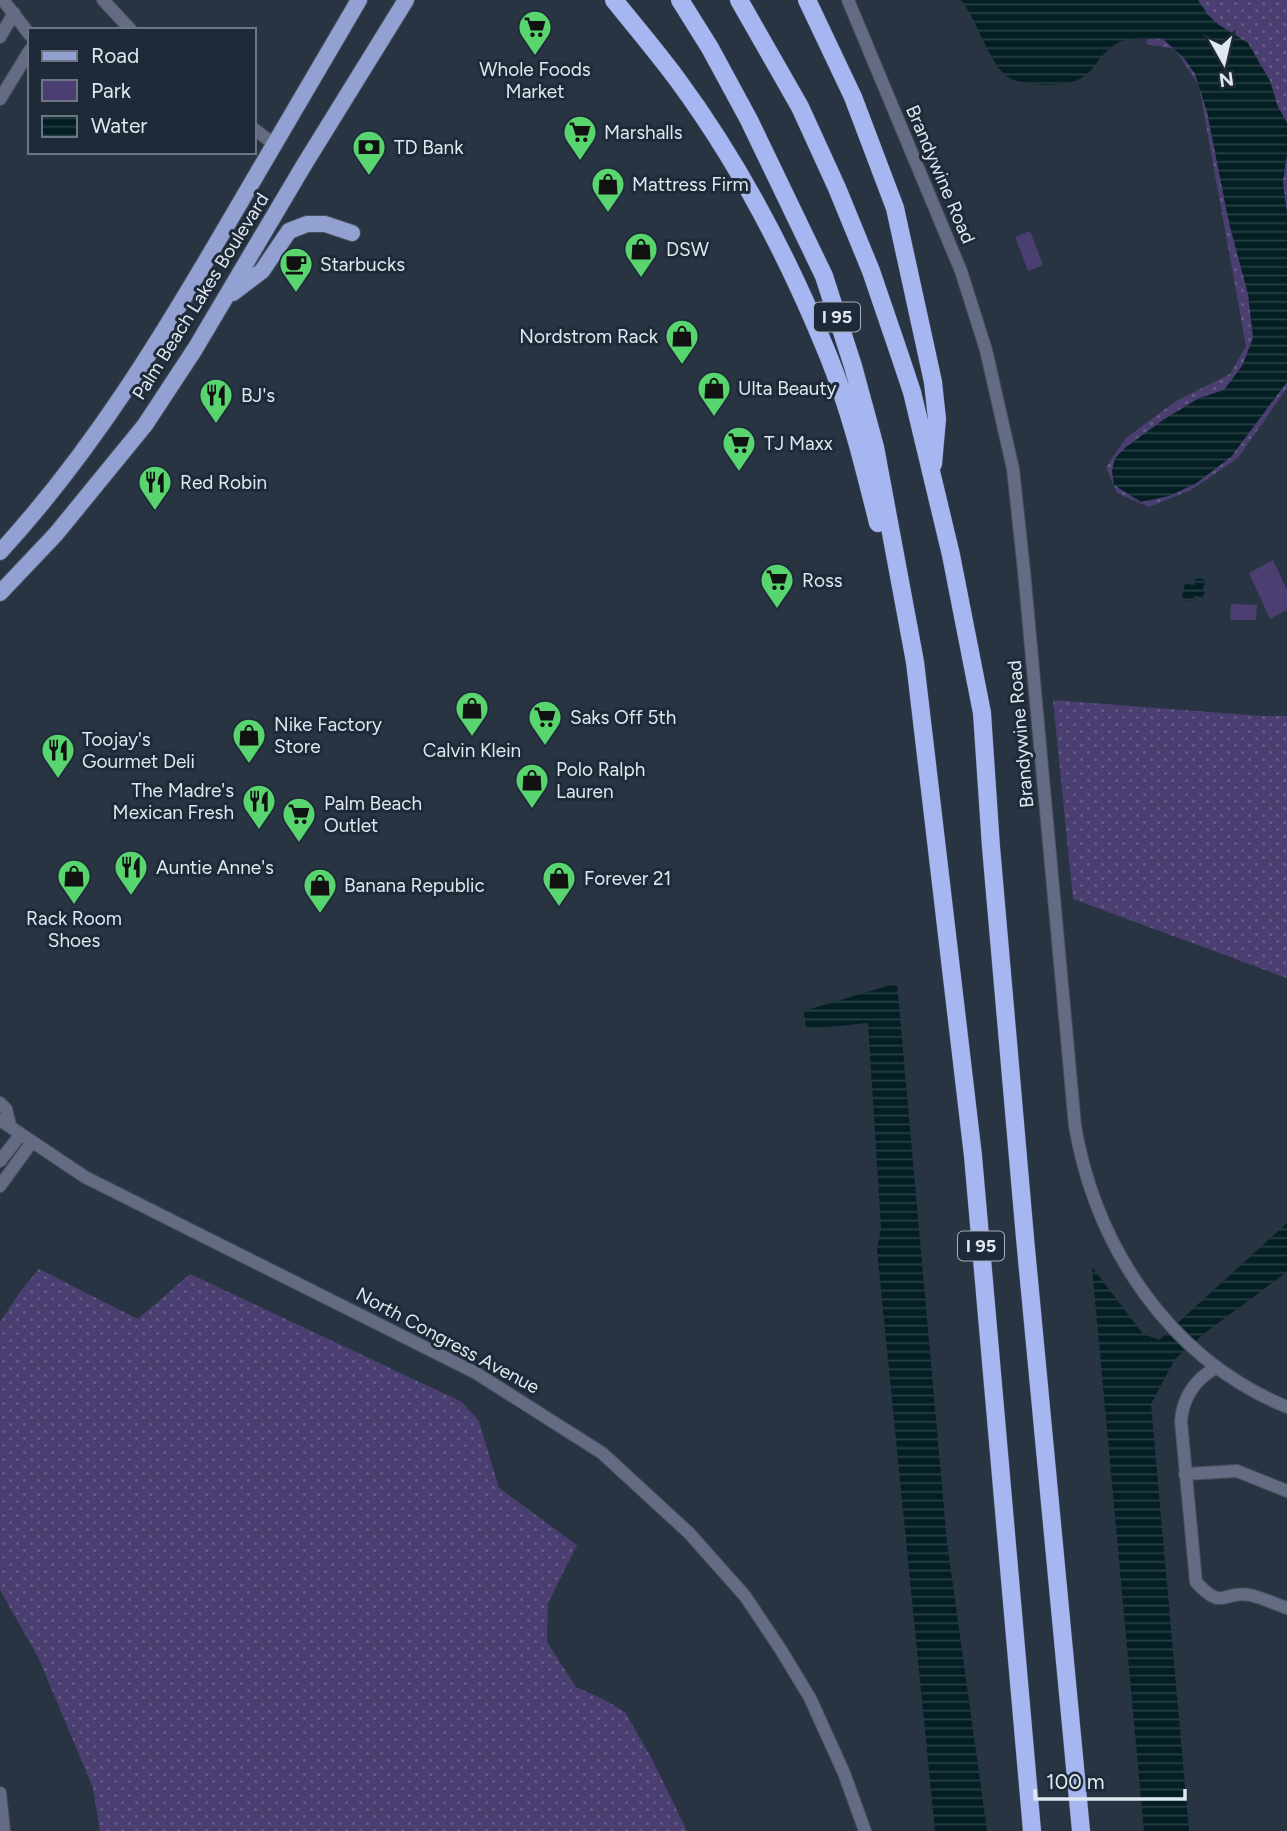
<svg xmlns="http://www.w3.org/2000/svg" width="1287" height="1831" font-family="Figtree,sans-serif">
  <style>
    .green { fill: url(#green-dots) }
    .pitch { fill: #4a3f70 }
    .water { fill: url(#water-rules) }
    .lines { fill: none; stroke-linecap: round; stroke-linejoin: round }
    .minor-casing { stroke: #45515e; stroke-width: 14 }
    .major-casing { stroke: #45515e; stroke-width: 18 }
    .highway-casing { stroke: #45515e; stroke-width: 19 }
    .minor { stroke: #646b83; stroke-width: 12 }
    .major { stroke: #93a1d2; stroke-width: 16 }
    .highway { stroke: #a5b6f1; stroke-width: 18 }
    .labels { text-anchor: middle; stroke-width: 6; stroke-linejoin: round; paint-order: stroke }
    .shield { fill: #1e2a38; stroke: #a5aeb9; stroke-width: 2 }
    .shield-label { font-size: 18px; font-weight: bold; fill: #dfe7f0 }
    .poi-label { font-size: 19px; fill: #dfe7f0; stroke: #1e2a38; text-anchor: start }
    .street-label { font-size: 19px; fill: #dfe7f0; stroke: #1e2a38 }
  </style>
  <defs>
    <pattern id="green-dots" width="8" height="8" patternUnits="userSpaceOnUse" patternTransform="scale(1.75)"><rect width="8" height="8" fill="#4a3f70"/><path d="M2 2h.1M6 6h.1" fill="none" stroke="#645b85" stroke-width="1.8" stroke-linecap="round"/></pattern>
    <pattern id="water-rules" width="6" height="5" patternUnits="userSpaceOnUse" patternTransform="scale(1.75)"><rect width="6" height="5" fill="#031f23"/><path d="M0 2.5h6" fill="none" stroke="#274043"/></pattern>
  </defs>
  <rect width="100%" height="100%" fill="#283442"/>
  <path class="green" d="M1159 0H1287V388L1238 458 1191 490 1149 507 1117 493 1106 467 1126 438 1176 401 1230 374 1246 346 1199 86 1175 49 1146 44Z
    M1053 700 1262 716H1287V978L1073 899Z
    M39 1269 138 1319 190 1274 462 1402 479 1421 499 1488 577 1545 548 1603 547 1642 576 1687 603 1699 625 1712 653 1761 687 1831H100L93 1788 39 1659 0 1590V1322L22 1289Z"/>
  <path class="pitch" d="M1030 231 1043 265 1028 271 1015 237Z
    M1273 560 1287 590V610L1270 619 1249 573Z
    M1231 604 1257 605 1256 620H1230Z"/>
  <path class="water" d="M961 0H1198L1208 15 1219 25 1248 43 1270 81 1278 107 1287 123V154L1283 182 1287 214V382L1231 457 1195 484 1169 496 1141 502 1114 485 1112 471 1115 458 1126 447 1163 420 1199 398 1224 390 1242 366 1253 338 1248 294 1229 223 1207 112 1195 74 1184 58 1163 39C1150 39 1132 37 1120 42 1104 48 1098 65 1086 75 1071 88 1024 88 1008 77 990 65 977 20 961 0Z
    M1201 578 1206 581 1203 588 1205 593 1202 597 1194 596 1193 600 1187 601 1182 597 1185 584 1194 585 1195 579Z
    M897 983 947 1542 987 1831H935L877 1250 881 1228 868 1023 806 1029 804 1011Z
    M1287 1223V1272L1206 1332 1175 1359 1151 1404 1189 1831H1144L1092 1267 1143 1334 1159 1340Z"/>
  <g class="lines">
    <defs>
      <path id="minor" d="M3 0 30 35
        M103 0 131 30
        M848 0 961 271 986 350 1013 469 1024 571 1075 1126C1096 1248 1170 1359 1287 1407
        M0 37 14 13
        M0 99 30 50
        M254 129 274 144
        M0 1103 6 1109 10 1125
        M0 1120 85 1177 476 1373 602 1453 689 1533 745 1596 781 1650 810 1698 844 1773 865 1831
        M0 1161 21 1134
        M0 1186 32 1142
        M1217 1367C1195 1379 1183 1397 1181 1421L1196 1582C1224 1613 1224 1589 1250 1595 1263 1598 1275 1604 1287 1608
        M1185 1474 1237 1471 1287 1491
        M0 1793 4 1831"/>
      <path id="major" d="M233 293 262 271 289 231 307 224H325L352 233
        M0 552C92 452 162 337 230 220 273 147 316 73 359 0
        M0 593 56 534 145 425 195 349 304 165 406 0"/>
      <path id="highway" d="M614 0C635 26 657 52 677 79 739 163 789 259 828 355 850 409 864 467 878 523
        M680 0 710 48 749 120 824 276 853 366 875 447 915 662 973 1156 1032 1831
        M739 0 800 107 837 188 871 271 900 356 912 392 951 555 982 713 991 847 1025 1238 1081 1831
        M807 0 853 97 895 208 933 382 937 419 933 464"/>
    </defs>
    <use href="#minor" class="minor-casing"/>
    <use href="#major" class="major-casing"/>
    <use href="#highway" class="highway-casing"/>
    <use href="#minor" class="minor"/>
    <use href="#major" class="major"/>
    <use href="#highway" class="highway"/>
  </g>
  <defs>
    <symbol id="supermarket-pin" viewBox="-11 -11 22 30"><path d="M0 17L-7.5 6A9.5 9.5 0 1 1 7.5 6Z" fill="#58d56f" stroke="#1e2a38"/><path d="M-6-5.5h2.5l.6 2H6L4.5 2H-2.5L-4.4-4H-6ZM-1.5 3.2a1.3 1.3 0 1 0 .1 0ZM3 3.2a1.3 1.3 0 1 0 .1 0Z" fill="#111"/></symbol>
    <symbol id="bank-pin" viewBox="-11 -11 22 30"><path d="M0 17L-7.5 6A9.5 9.5 0 1 1 7.5 6Z" fill="#58d56f" stroke="#1e2a38"/><path d="M-6-4H6V4H-6ZM0-2.3a2.3 2.3 0 1 0 0 4.6a2.3 2.3 0 1 0 0-4.6Z" fill="#111"/></symbol>
    <symbol id="shop-pin" viewBox="-11 -11 22 30"><path d="M0 17L-7.5 6A9.5 9.5 0 1 1 7.5 6Z" fill="#58d56f" stroke="#1e2a38"/><path d="M-5-2.5h2.3a2.7 3.5 0 0 1 5.4 0H5L5.5 6h-11ZM-1.5-2.5h3a1.5 2.3 0 0 0-3 0Z" fill="#111"/></symbol>
    <symbol id="cafe-pin" viewBox="-11 -11 22 30"><path d="M0 17L-7.5 6A9.5 9.5 0 1 1 7.5 6Z" fill="#58d56f" stroke="#1e2a38"/><path d="M-5.5-4.5H6V0H3Q3 3.5 0 3.5H-2.5Q-5.5 3.5-5.5 0ZM3-3.2v2h1.7v-2ZM-6 4.5H4V6H-6Z" fill="#111"/></symbol>
    <symbol id="restaurant-pin" viewBox="-11 -11 22 30"><path d="M0 17L-7.5 6A9.5 9.5 0 1 1 7.5 6Z" fill="#58d56f" stroke="#1e2a38"/><path d="M-5-6h1v4h1v-4h1v4h1v-4h1v5L-1.5 .5V6h-2V.5L-5-1ZM5-6V6H3V1.5H1.5Q1.5-4 5-6Z" fill="#111"/></symbol>
  </defs>
  <g fill-rule="evenodd">
    <use href="#supermarket-pin" x="516" y="8" width="38" height="52"/>
    <use href="#supermarket-pin" x="561" y="113" width="38" height="52"/>
    <use href="#bank-pin" x="350" y="128" width="38" height="52"/>
    <use href="#shop-pin" x="589" y="165" width="38" height="52"/>
    <use href="#shop-pin" x="622" y="230" width="38" height="52"/>
    <use href="#cafe-pin" x="277" y="245" width="38" height="52"/>
    <use href="#shop-pin" x="663" y="317" width="38" height="52"/>
    <use href="#shop-pin" x="695" y="369" width="38" height="52"/>
    <use href="#restaurant-pin" x="197" y="376" width="38" height="52"/>
    <use href="#supermarket-pin" x="720" y="424" width="38" height="52"/>
    <use href="#restaurant-pin" x="136" y="463" width="38" height="52"/>
    <use href="#supermarket-pin" x="758" y="561" width="38" height="52"/>
    <use href="#shop-pin" x="453" y="689" width="38" height="52"/>
    <use href="#supermarket-pin" x="526" y="698" width="38" height="52"/>
    <use href="#shop-pin" x="230" y="716" width="38" height="52"/>
    <use href="#restaurant-pin" x="39" y="731" width="38" height="52"/>
    <use href="#shop-pin" x="513" y="761" width="38" height="52"/>
    <use href="#restaurant-pin" x="240" y="782" width="38" height="52"/>
    <use href="#supermarket-pin" x="280" y="795" width="38" height="52"/>
    <use href="#restaurant-pin" x="112" y="848" width="38" height="52"/>
    <use href="#shop-pin" x="55" y="857" width="38" height="52"/>
    <use href="#shop-pin" x="540" y="859" width="38" height="52"/>
    <use href="#shop-pin" x="301" y="866" width="38" height="52"/>
  </g>
  <g class="labels">
    <g class="shield">
      <rect x="814" y="302.5" width="46" height="29" rx="5"/>
      <rect x="958" y="1231.5" width="46" height="29" rx="5"/>
    </g>
    <g class="shield-label">
      <text x="837" y="323">I 95</text>
      <text x="981" y="1252">I 95</text>
    </g>
    <g class="poi-label">
      <text x="535" y="76" text-anchor="middle">Whole Foods<tspan x="535" dy="22">Market</tspan></text>
      <text x="604" y="139">Marshalls</text>
      <text x="394" y="154">TD Bank</text>
      <text x="632" y="191">Mattress Firm</text>
      <text x="666" y="256">DSW</text>
      <text x="320" y="271">Starbucks</text>
      <text x="658" y="343" text-anchor="end">Nordstrom Rack</text>
      <text x="738" y="395">Ulta Beauty</text>
      <text x="241" y="402">BJ's</text>
      <text x="764" y="450">TJ Maxx</text>
      <text x="180" y="489">Red Robin</text>
      <text x="802" y="587">Ross</text>
      <text x="570" y="724">Saks Off 5th</text>
      <text x="274" y="731">Nike Factory<tspan x="274" dy="22">Store</tspan></text>
      <text x="82" y="746">Toojay's<tspan x="82" dy="22">Gourmet Deli</tspan></text>
      <text x="472" y="757" text-anchor="middle">Calvin Klein</text>
      <text x="556" y="776">Polo Ralph<tspan x="556" dy="22">Lauren</tspan></text>
      <text x="234" y="797" text-anchor="end">The Madre's<tspan x="234" dy="22">Mexican Fresh</tspan></text>
      <text x="324" y="810">Palm Beach<tspan x="324" dy="22">Outlet</tspan></text>
      <text x="156" y="874">Auntie Anne's</text>
      <text x="584" y="885">Forever 21</text>
      <text x="344" y="892">Banana Republic</text>
      <text x="74" y="925" text-anchor="middle">Rack Room<tspan x="74" dy="22">Shoes</tspan></text>
    </g>
    <g class="street-label">
      <text transform="translate(941 174) rotate(67)" y="7">Brandywine Road</text>
      <text transform="translate(200 296) rotate(-58)" y="7">Palm Beach Lakes Boulevard</text>
      <text transform="translate(1020 734) rotate(-95)" y="7">Brandywine Road</text>
      <text transform="translate(448 1340) rotate(28)" y="7">North Congress Avenue</text>
    </g>
  </g>
  <rect x="28" y="28" width="228" height="126" fill="#1e2a38" stroke="#6b7682" stroke-width="2"/>
  <rect x="42" y="51" width="35" height="10" fill="#93a1d2" stroke="#6b7682" stroke-width="2"/>
  <text x="91" y="63" font-size="21" fill="#dfe7f0">Road</text>
  <rect x="42" y="80" width="35" height="21" fill="#4a3f70" stroke="#6b7682" stroke-width="2"/>
  <text x="91" y="98" font-size="21" fill="#dfe7f0">Park</text>
  <rect x="42" y="116" width="35" height="21" fill="url(#water-rules)" stroke="#6b7682" stroke-width="2"/>
  <text x="91" y="133" font-size="21" fill="#dfe7f0">Water</text>
  <g transform="translate(1224 63) rotate(172)" stroke="#1e2a38" stroke-width="5" paint-order="stroke">
  <path d="M0-5L12 26L0 18L-12 26Z" fill="#dfe7f0"/>
  <text y="-10" font-size="19" font-weight="bold" text-anchor="middle" fill="#dfe7f0">N</text>
  </g>
  <path d="M1035 1789v10h150v-10" fill="none" stroke="#dfe7f0" stroke-width="3.5"/>
  <text x="1046" y="1789" font-size="21" fill="#dfe7f0" stroke="#1e2a38" stroke-width="5" paint-order="stroke">100 m</text>
</svg>
